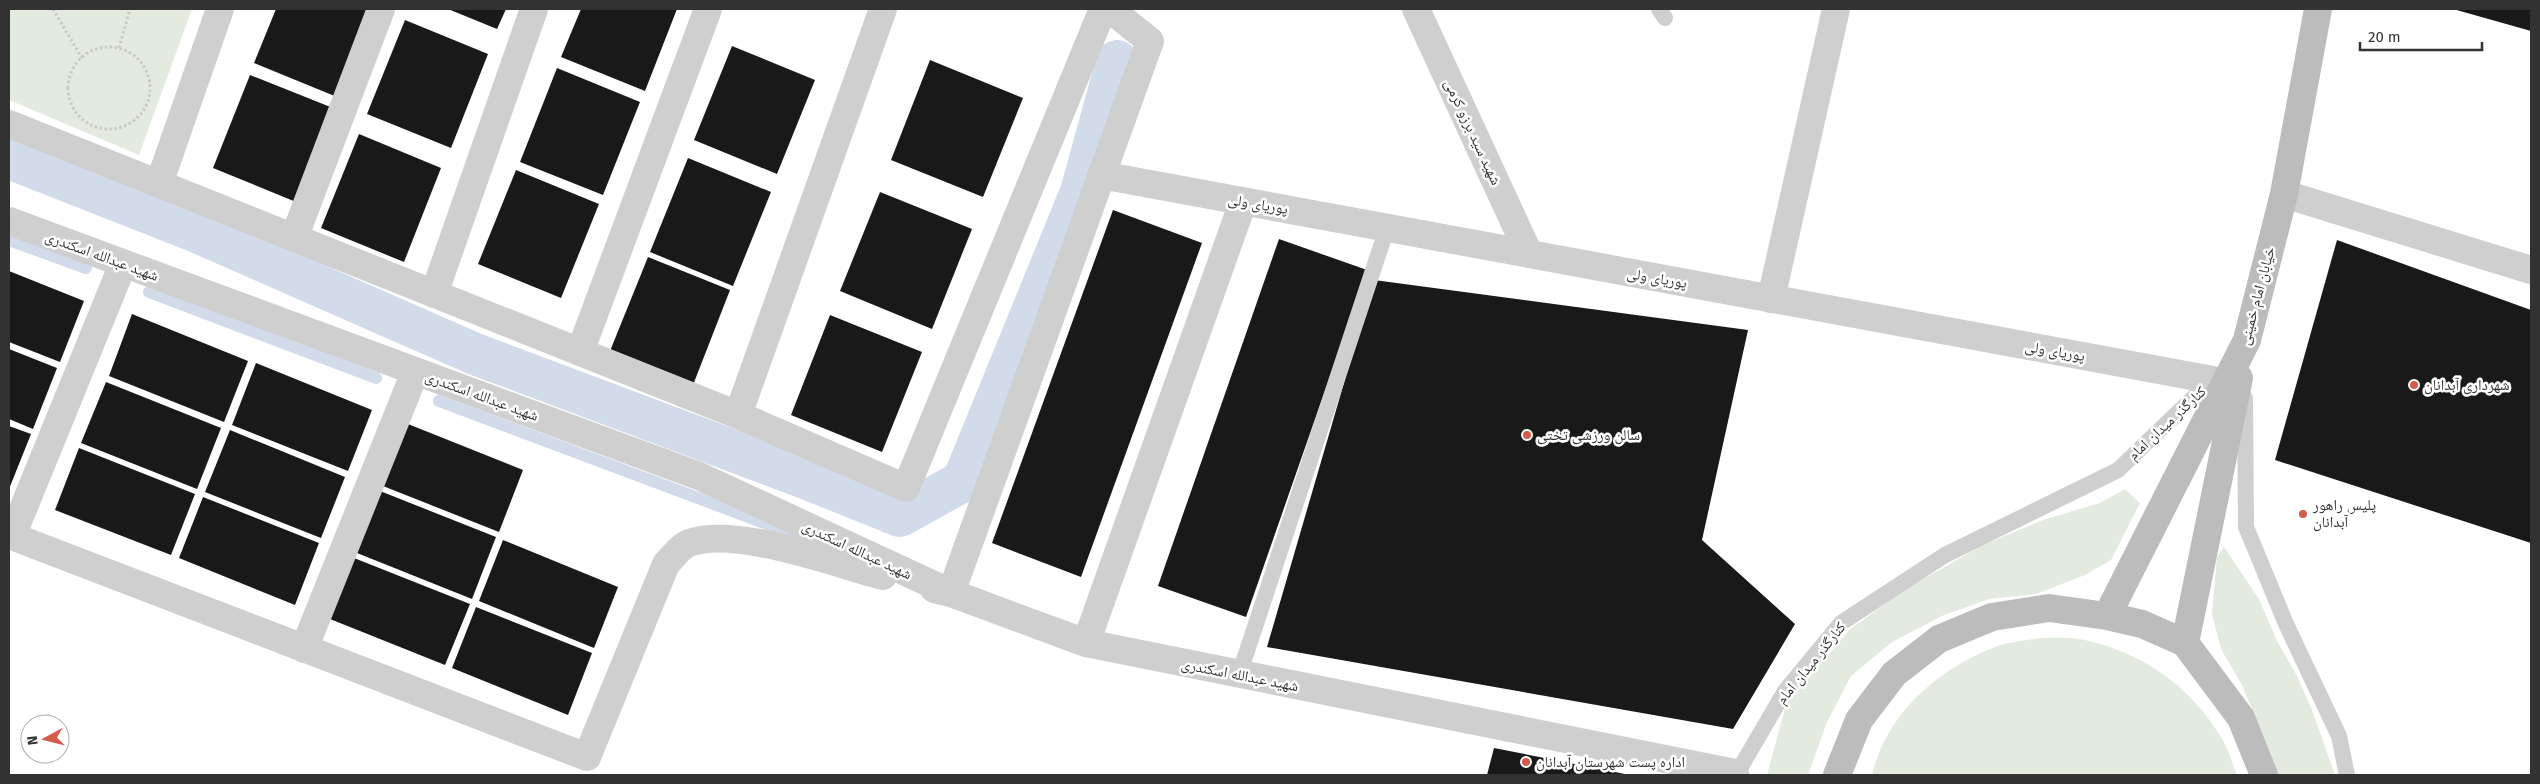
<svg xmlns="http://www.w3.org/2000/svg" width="2540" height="784" font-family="'Fira Sans','Noto Naskh Arabic',sans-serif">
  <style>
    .green { fill: #e3eadf }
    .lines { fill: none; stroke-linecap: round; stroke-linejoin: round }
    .stream { stroke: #d1dbea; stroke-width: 12 }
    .canal { stroke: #d1dbea; stroke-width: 42 }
    .building { fill: #191919 }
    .path { stroke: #c9c9c9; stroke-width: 3; stroke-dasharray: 2.5 2.5; stroke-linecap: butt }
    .service { stroke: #cfcfcf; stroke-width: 16 }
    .minor { stroke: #cfcfcf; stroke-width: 28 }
    .secondary { stroke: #bcbcbc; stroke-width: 28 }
    .poi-dot { fill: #d35c4b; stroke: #fff; stroke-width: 2 }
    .labels { text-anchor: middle; stroke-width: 5; stroke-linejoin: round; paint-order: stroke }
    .street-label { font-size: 15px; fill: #323232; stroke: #fff }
    .poi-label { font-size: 15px; fill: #323232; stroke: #fff; text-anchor: start }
  </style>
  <rect width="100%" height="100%" fill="#fff"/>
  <path class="green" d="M9 9H192L139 155 9 100Z
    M2125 489 2140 503 2111 560 2085 575 2036 594 1989 599 1944 615 1892 642 1851 676 1827 722 1808 775H1767L1786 705 1849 630 1906 589 1981 546 2043 520 2100 503Z
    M2224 547 2259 599 2277 641 2297 676 2312 710 2335 775H2277L2276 767 2242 685 2221 649 2212 614 2217 557Z
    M2040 638C2054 638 2071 637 2085 640 2143 653 2190 686 2221 737 2228 748 2232 763 2237 775H1872C1886 714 1938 669 1995 647 2008 642 2025 641 2040 638Z"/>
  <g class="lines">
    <path class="stream" d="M9 240 86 268
      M149 292 376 378
      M439 401 794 534
      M886 527 900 516"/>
    <path class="canal" d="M9 158 197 232 475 354 800 476 900 516 963 481 1081 192 1117 61"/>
  </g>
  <path class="building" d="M276 9H373L337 97 254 63Z
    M448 9H506L497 29Z
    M581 9H677L645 91 561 57Z
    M2453 9H2531V31Z
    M405 20 488 54 451 148 367 114Z
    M732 46 815 80 777 174 694 140Z
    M930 60 1023 98 983 197 891 160Z
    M557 68 640 102 603 195 520 162Z
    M250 75 333 108 296 202 213 168Z
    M359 134 441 168 404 262 321 228Z
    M688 158 771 192 733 286 650 252Z
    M516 170 599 204 561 298 478 264Z
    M880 192 972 229 932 329 840 291Z
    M1113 210 1202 243 1081 577 992 543Z
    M1279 239 1367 270 1246 617 1158 586Z
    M2337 240 2531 310V543L2275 460Z
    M648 257 730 290 693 385 610 351Z
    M9 271 84 301 60 362 9 342Z
    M1374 280 1748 330 1702 540 1795 624 1733 729 1267 647Z
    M132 314 248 361 224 422 109 376Z
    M830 315 922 352 882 452 791 415Z
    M9 349 57 368 33 429 9 419Z
    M256 363 372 410 348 471 232 425Z
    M106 382 221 428 197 489 81 443Z
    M408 424 523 470 499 532 383 486Z
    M9 426 31 434 9 489Z
    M230 430 345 477 321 538 205 492Z
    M79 448 195 494 171 555 55 510Z
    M380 491 496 537 472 599 357 553Z
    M203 497 319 543 295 605 179 558Z
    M503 540 618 587 594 648 479 601Z
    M354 558 470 604 445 665 330 619Z
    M476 607 592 653 568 715 452 668Z
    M1494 748 1625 774 1624 775H1487Z"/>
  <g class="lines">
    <path class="path" d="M53 9 82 58
      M68 88a41 41 0 1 1 82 0a41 41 0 1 1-82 0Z
      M119 48 130 9"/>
    <path class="service" d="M1659 9 1665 18
      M2245 398 2246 527 2286 624 2339 736 2347 775
      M1239 675 1387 228
      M1736 775 1785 691 1841 623 1945 555 2118 470 2216 376"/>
    <path class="minor" d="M1416 9 1529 254
      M9 124 738 415 906 488 1103 9
      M1101 175 2213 380
      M159 184 220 9
      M2284 194 2531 270
      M9 221 699 476 951 593 1086 643 1735 773
      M294 238 381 9
      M434 294 534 9
      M1771 299 1836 9
      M580 352 708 9
      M738 415 883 9
      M9 535 587 757 666 564C672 558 681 546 689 543 735 526 834 563 883 576
      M12 536 123 264
      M934 589 951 593 1150 41 1110 9
      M1086 643 1243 202
      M304 649 415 372"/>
    <path class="secondary" d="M2107 616 2247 340 2284 194 2318 9
      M2185 643 2239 378
      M1837 775 1859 720 1894 674 1939 639 1992 617 2049 608 2107 616 2142 624 2185 643 2241 718 2264 775"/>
  </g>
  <g class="poi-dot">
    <circle cx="2414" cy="385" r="5"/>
    <circle cx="1527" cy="435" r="5"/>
    <circle cx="2303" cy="514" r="5"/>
    <circle cx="1526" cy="762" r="5"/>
  </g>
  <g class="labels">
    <g class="street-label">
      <text transform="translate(1473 132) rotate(65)" y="5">شهید سید برزو کرمی</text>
      <text transform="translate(1258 204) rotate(10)" y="5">پوریای ولی</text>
      <text transform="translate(102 256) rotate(20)" y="5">شهید عبدالله اسکندری</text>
      <text transform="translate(1657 278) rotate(10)" y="5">پوریای ولی</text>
      <text transform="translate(2257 296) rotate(-75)" y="5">خیابان امام خمینی</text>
      <text transform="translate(2055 351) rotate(10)" y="5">پوریای ولی</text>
      <text transform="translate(482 396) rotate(20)" y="5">شهید عبدالله اسکندری</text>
      <text transform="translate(2167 423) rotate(-43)" y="5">کنارگذر میدان امام</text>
      <text transform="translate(857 550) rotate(25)" y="5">شهید عبدالله اسکندری</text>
      <text transform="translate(1811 663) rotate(-51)" y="5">کنارگذر میدان امام</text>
      <text transform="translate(1240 675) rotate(11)" y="5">شهید عبدالله اسکندری</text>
    </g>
    <g class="poi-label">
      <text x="2424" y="390">شهرداری آبدانان</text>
      <text x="1537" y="440">سالن ورزشی تختی</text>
      <text x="2313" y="510">پلیس راهور<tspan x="2313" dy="17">آبدانان</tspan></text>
      <text x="1536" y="767">اداره پست شهرستان آبدانان</text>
    </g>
  </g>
  <rect width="2540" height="784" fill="none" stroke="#323232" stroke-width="20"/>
  <g transform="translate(45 739) rotate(263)"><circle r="24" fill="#ffffff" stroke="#adadad"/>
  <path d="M0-4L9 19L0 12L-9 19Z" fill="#d35c4b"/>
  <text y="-8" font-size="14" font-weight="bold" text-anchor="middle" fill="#323232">N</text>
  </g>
  <path d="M2360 42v8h122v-8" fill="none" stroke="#323232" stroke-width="2.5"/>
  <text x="2368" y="42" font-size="15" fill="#323232" stroke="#ffffff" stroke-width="4" paint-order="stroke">20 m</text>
</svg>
